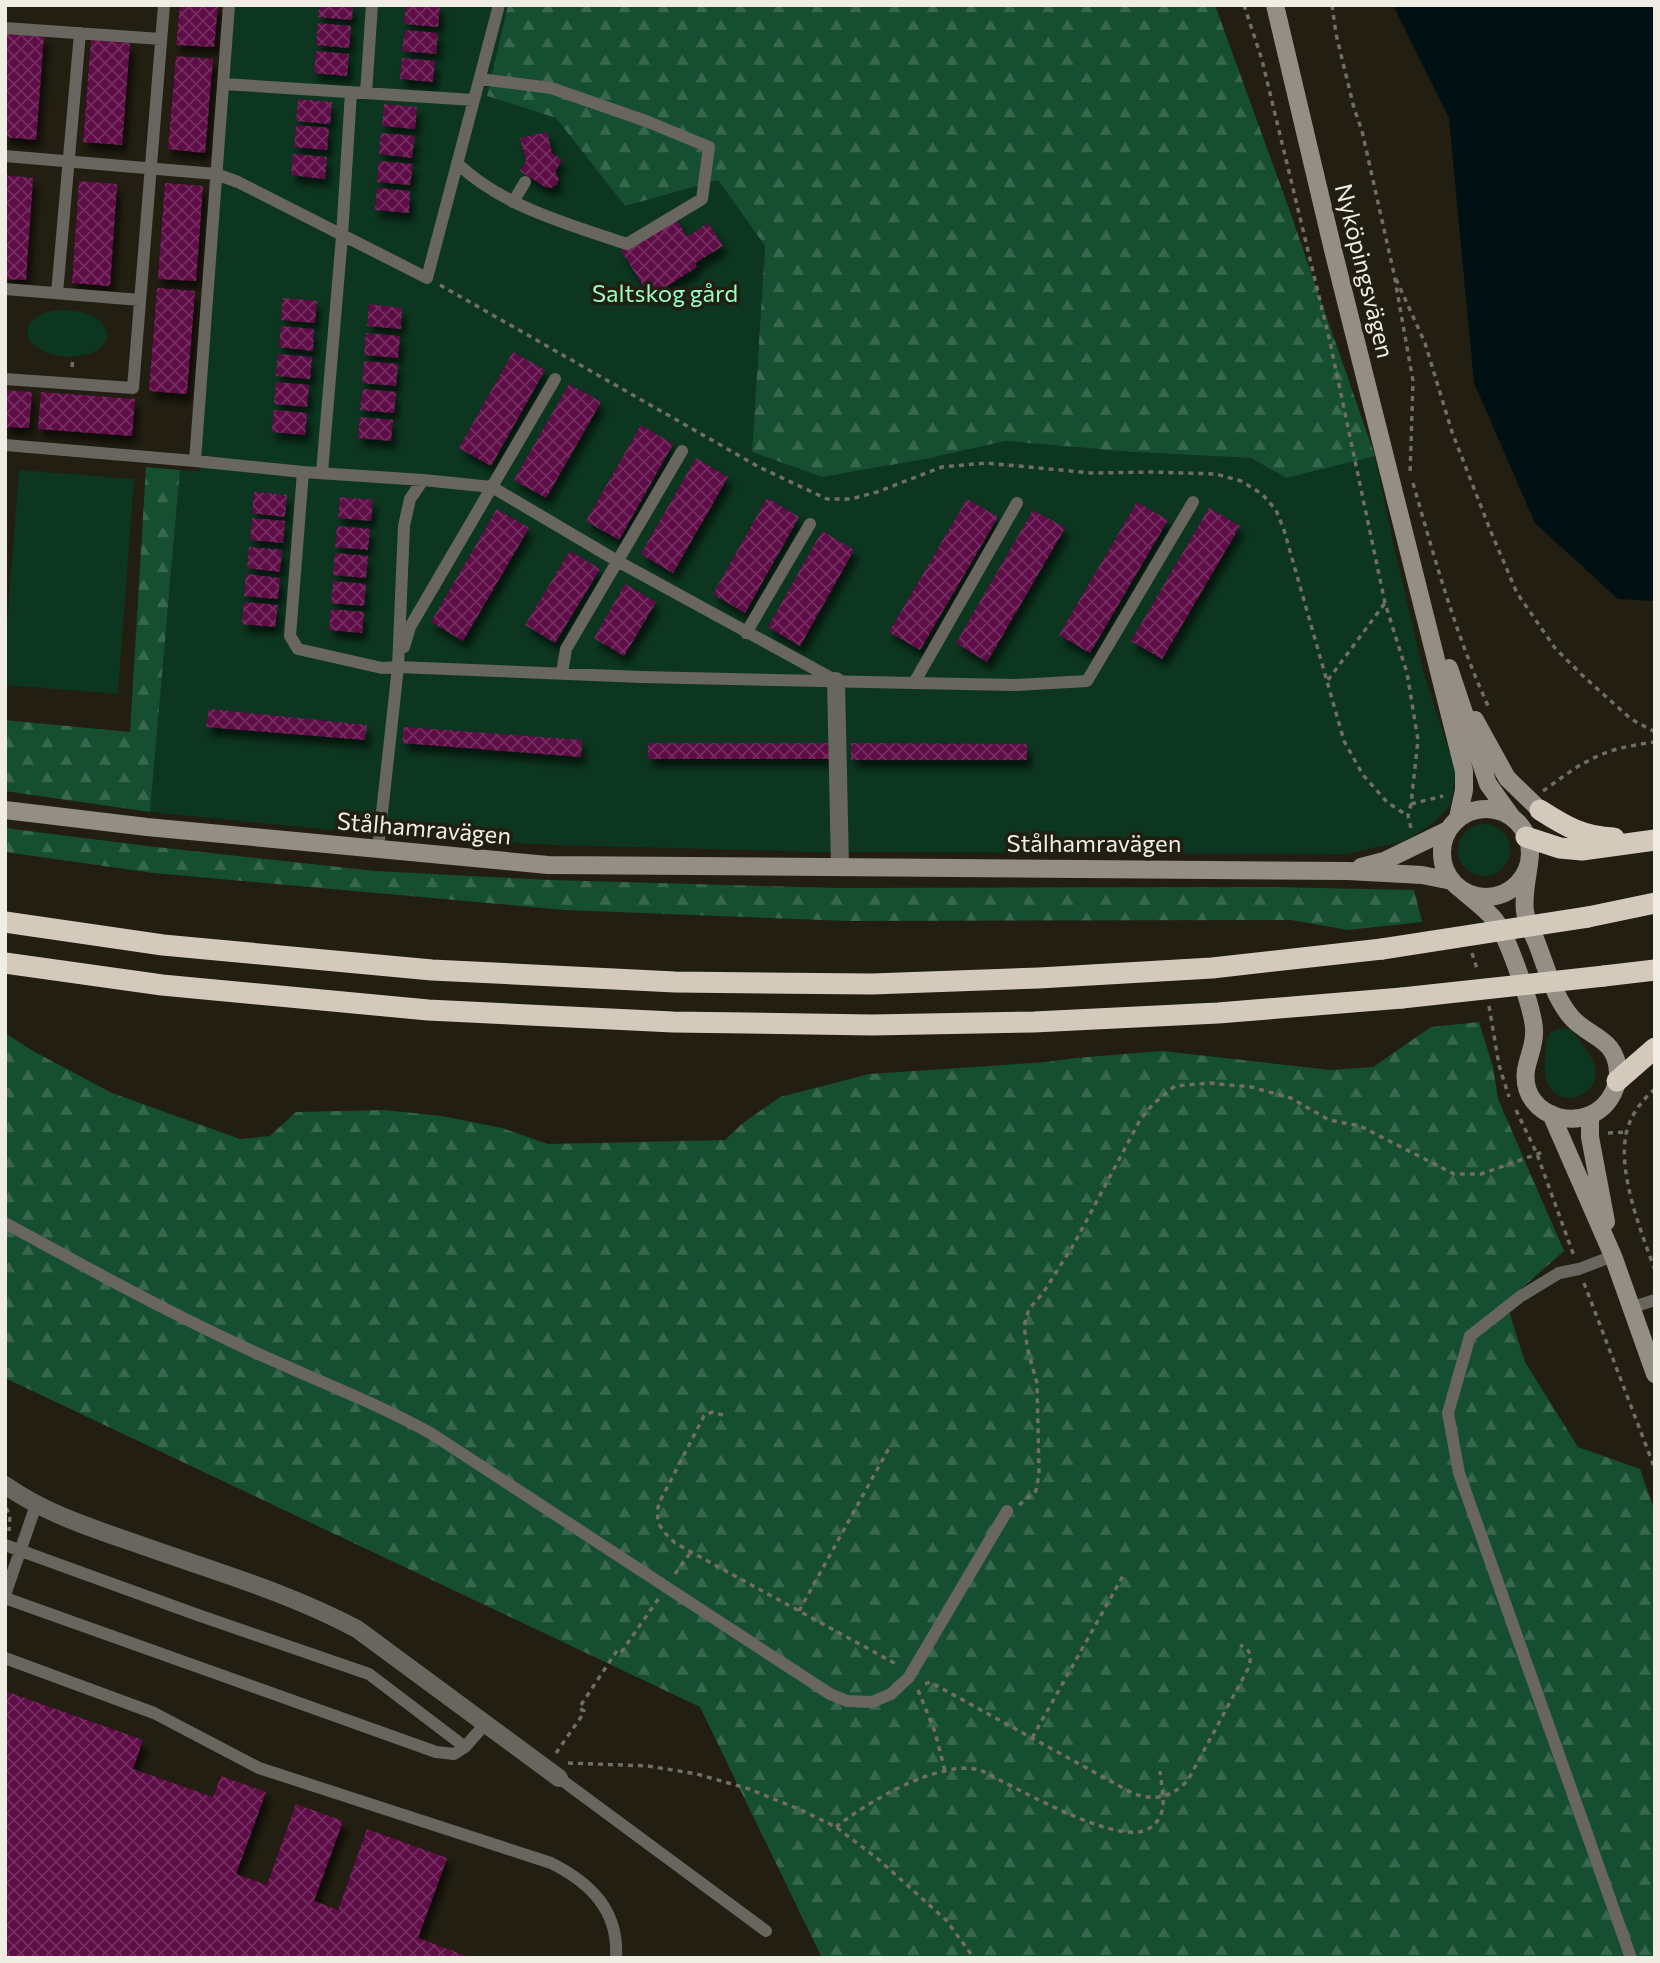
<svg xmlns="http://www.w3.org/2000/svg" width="1660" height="1963" font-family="Commissioner,sans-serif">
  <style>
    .green { fill: #0c3620 }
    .forest { fill: url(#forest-firs) }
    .water { fill: #011012 }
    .building { fill: url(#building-cross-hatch); filter: url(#shadow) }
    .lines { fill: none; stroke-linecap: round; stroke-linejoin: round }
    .path { stroke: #726e63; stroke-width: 3.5; stroke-dasharray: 5 5; stroke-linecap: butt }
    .service { stroke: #69655f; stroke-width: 12 }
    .minor { stroke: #69655f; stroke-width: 18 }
    .secondary { stroke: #948e85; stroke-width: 18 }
    .motorway { stroke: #d4cabc; stroke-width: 21 }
    .motorway-bridge { stroke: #d4cabc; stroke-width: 21 }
    .labels { text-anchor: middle; stroke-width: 7; stroke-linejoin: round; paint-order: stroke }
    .street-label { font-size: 24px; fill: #f0ede4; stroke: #221e11 }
    .park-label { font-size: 24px; fill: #98fdc0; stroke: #221e11 }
  </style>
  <defs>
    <pattern id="forest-firs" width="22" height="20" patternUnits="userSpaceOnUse" patternTransform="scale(1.75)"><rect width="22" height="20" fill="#154e30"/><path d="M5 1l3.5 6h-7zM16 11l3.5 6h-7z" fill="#37684e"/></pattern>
    <pattern id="building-cross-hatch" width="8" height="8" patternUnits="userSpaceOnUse" patternTransform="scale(1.75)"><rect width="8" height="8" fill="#5e0a46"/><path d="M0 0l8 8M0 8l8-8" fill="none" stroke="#752e61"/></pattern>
    <filter id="shadow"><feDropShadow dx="4.5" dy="8" stdDeviation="3.5" flood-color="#0009"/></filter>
  </defs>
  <rect width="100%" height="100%" fill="#221e11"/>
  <path class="green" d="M235 5H508L487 96 556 118 625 206 718 179 765 246 752 452 822 477 931 458 1005 441 1133 452 1251 458 1286 478 1375 456 1394 547 1423 670 1456 773 1450 806 1433 823 1405 841 1346 854 819 852 555 845 412 838 150 812 180 470 200 471Z
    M58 310C79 311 101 311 108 335 104 348 97 353 84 355 73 357 62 358 51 354 17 344 20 314 58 310Z
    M19 470 134 479 118 694 5 685V651Z
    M1458 850a26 26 0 1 1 52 0a26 26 0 1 1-52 0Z
    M1560 1028 1571 1030 1575 1034C1582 1044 1592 1055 1595 1067 1603 1102 1539 1117 1545 1059 1546 1051 1545 1044 1548 1037L1551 1032Z"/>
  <path class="forest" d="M508 5H1215L1288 206 1375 456 1286 478 1251 458 1133 452 1005 441 931 458 822 477 752 452 765 246 718 180 625 206 556 118 487 96Z
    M146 467 180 470 150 812 5 791V720L130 732Z
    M5 828 147 846 376 871 551 880 838 888 1272 887 1414 890 1422 922 1348 930 1291 920 849 921 565 910 153 873 5 852Z
    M1479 1022 1493 1067 1498 1099 1564 1251 1506 1302 1525 1362 1578 1447 1640 1469 1655 1512V1958H822L700 1707 5 1378V1033L33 1051 112 1093 240 1139 270 1136 296 1112 384 1110 442 1116 502 1128 548 1144 725 1140 743 1123 780 1097 869 1074 1047 1062 1075 1058 1162 1051 1331 1070 1373 1067 1431 1027Z"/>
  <path class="water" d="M1393 5H1655V601L1618 599 1535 523 1474 383 1449 118Z"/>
  <path class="building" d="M180 5H218L214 47 176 45Z
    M320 5H353L352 20 318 17Z
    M406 5H440L438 27 404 24Z
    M318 23 351 26 349 48 316 45Z
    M405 30 438 33 436 54 402 51Z
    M6 33 44 36 36 140 5 137Z
    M91 40 130 43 122 145 83 142Z
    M316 51 349 54 347 76 314 73Z
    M176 56 213 59 205 153 168 149Z
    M402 58 435 61 433 82 400 79Z
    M298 99 332 102 330 124 296 121Z
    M384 104 417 107 415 129 382 126Z
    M296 125 329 128 327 150 294 147Z
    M547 132 552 153 562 160 555 172 559 178 557 184 551 188 545 187 520 171 526 161 520 138Z
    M381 133 415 136 412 158 379 154Z
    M293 154 327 157 325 179 291 175Z
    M379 161 413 164 410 185 377 182Z
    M5 175 33 178 26 280 5 279Z
    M79 181 117 184 110 286 72 283Z
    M165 183 203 186 196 281 158 279Z
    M377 188 410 191 409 213 375 210Z
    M674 216 687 237 708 223 723 246 695 263 697 267 650 297 621 250Z
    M157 288 195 291 187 394 149 391Z
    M283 298 317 301 315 323 281 320Z
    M369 304 402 308 401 329 367 326Z
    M281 326 314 329 313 351 279 347Z
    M366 333 400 336 398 358 364 355Z
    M513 352 545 370 491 466 459 448Z
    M278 354 312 357 310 379 276 376Z
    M364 361 398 364 396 386 362 383Z
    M276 382 309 385 307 407 274 404Z
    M569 384 601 402 546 498 514 480Z
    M363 389 396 392 394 413 360 410Z
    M5 390 32 392 29 428 5 427Z
    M41 392 135 399 132 436 38 429Z
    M274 410 307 413 305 435 272 432Z
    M360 417 393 420 391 441 358 438Z
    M641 425 673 444 619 540 586 521Z
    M696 458 728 477 673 573 641 554Z
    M254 492 287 495 285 517 252 513Z
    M340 497 373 500 371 521 338 518Z
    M767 498 799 517 745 613 713 594Z
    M967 499 998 517 920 650 889 632Z
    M1137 502 1168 520 1090 653 1059 635Z
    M1209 508 1240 526 1162 659 1131 641Z
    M497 509 529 528 463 641 431 622Z
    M1033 510 1065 528 987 662 956 643Z
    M252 518 285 521 283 543 250 540Z
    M337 526 370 529 368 550 335 547Z
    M822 531 854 550 800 646 768 627Z
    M249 547 282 550 280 572 247 568Z
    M570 551 600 569 555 643 525 625Z
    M335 553 368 556 366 578 333 575Z
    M246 574 280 578 278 599 244 596Z
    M333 581 366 584 364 606 331 603Z
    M625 584 656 602 624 656 594 638Z
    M244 602 278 605 275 627 242 624Z
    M331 609 364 612 362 633 329 630Z
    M209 709 367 725 365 740 206 727Z
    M404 727 582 740 581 757 402 743Z
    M648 743H828L829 759H648Z
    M851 743 1027 744V760H851Z
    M5 1691 143 1740 133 1769 213 1797 221 1776 266 1792 236 1874 267 1885 296 1804 343 1821 314 1901 338 1910 367 1829 447 1858 418 1938 472 1958H5Z"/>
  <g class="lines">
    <path class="path" d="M1244 5 1262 60 1330 342 1385 603 1407 673 1418 740 1411 804 1408 816 1411 828
      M1332 5 1336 34 1354 108 1362 131 1394 274 1413 381 1410 476
      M1396 279 1425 343 1452 432 1491 532 1517 593 1555 648 1583 676 1631 719 1655 732
      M440 285 759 467 827 499H851L877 492 942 467 986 463 1092 473 1153 472 1216 474 1241 481 1262 494 1276 510 1284 530 1344 741 1363 775 1387 802 1408 816
      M72 367 73 357
      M1413 483C1435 560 1456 636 1489 708
      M1328 680 1385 603
      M1543 791C1559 780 1573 768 1590 760 1609 749 1633 745 1655 742
      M1411 804 1443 796
      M1472 953 1478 972
      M1489 1006 1499 1065 1509 1097
      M1655 1089C1641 1101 1630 1116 1626 1134 1618 1174 1641 1232 1655 1270
      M1516 1110 1537 1154 1574 1256
      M1608 1133 1626 1132
      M1584 1283 1655 1469
      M723 1415 712 1412 704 1416 659 1503 657 1513 659 1524 664 1532 674 1542 691 1552 898 1665
      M1019 1505 1036 1491 1039 1474 1037 1383 1028 1351 1024 1326 1029 1309 1043 1293 1074 1244 1140 1120 1153 1104 1175 1086 1210 1083 1251 1087 1291 1098 1329 1120 1360 1126 1454 1174H1481L1546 1151
      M6 1508 10 1515 9 1531
      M675 1574 691 1552
      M799 1611 889 1448
      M925 1684 930 1682 1134 1794C1157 1801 1172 1797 1188 1780L1249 1667 1251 1655 1247 1649 1240 1645
      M918 1690 935 1732 945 1771
      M1032 1738 1123 1576
      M556 1753 581 1717 584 1711 579 1708 618 1649 622 1651 659 1598
      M568 1763 648 1766 697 1774 749 1789 801 1810 836 1827 878 1859 946 1920 974 1958
      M836 1827C867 1802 940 1759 980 1770 1017 1788 1098 1835 1136 1832 1147 1832 1157 1825 1161 1814 1166 1802 1161 1784 1160 1771"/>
    <path class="service" d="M5 28 161 39
      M223 84 474 100
      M366 93 372 5
      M5 156 216 174 238 182 427 278 499 5
      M457 163C501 206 570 225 627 244L702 199 709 147 646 121 551 88 480 79
      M513 202 525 182
      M5 289 140 300
      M57 293 80 33
      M5 379 133 388 164 5
      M5 445 195 461 229 5
      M195 461 303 472 423 480 492 487 619 562 833 679
      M303 472 290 636 298 649 382 668 398 667 641 677 914 683 1015 685 1087 681 1193 502
      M322 472 342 236 351 92
      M746 633 810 524
      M404 647 410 627 555 379
      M562 673 566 649 682 451
      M914 683 1017 503
      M378 849 398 667 404 526 410 499 423 480
      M5 1223C82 1265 158 1307 237 1344 302 1375 369 1399 432 1434L830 1694 847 1701 872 1702 891 1694 909 1677 1007 1511
      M1613 1256 1579 1269 1559 1273 1521 1296 1470 1336 1448 1413 1459 1473 1631 1958
      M1630 1308 1655 1300
      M5 1545 195 1614 369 1674 465 1747 486 1723
      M5 1595 36 1505
      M5 1598 436 1752 454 1754 465 1747
      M5 1658 154 1713 259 1768 551 1863C591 1883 619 1911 616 1958
      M559 1778 766 1931"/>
    <path class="minor" d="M836 681 840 867
      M5 1485C43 1512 88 1527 132 1542 207 1569 286 1591 357 1629L559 1778"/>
    <path class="secondary" d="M1275 5 1333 250 1464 771V790L1458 818
      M1449 668 1488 784 1511 816
      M1475 720 1507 778 1540 810
      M1442 853a44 44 0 1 1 88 0a44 44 0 1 1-88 0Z
      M5 810 147 827 548 865 1348 871 1422 875 1452 881
      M1361 867 1384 861 1448 830
      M1462 890C1473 900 1489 911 1497 923 1508 940 1536 1014 1534 1034 1534 1046 1528 1058 1526 1070 1519 1120 1591 1138 1613 1093 1616 1087 1618 1080 1618 1073 1617 1038 1590 1038 1572 1018 1554 998 1546 966 1536 941 1532 932 1526 921 1525 911 1523 896 1527 879 1529 864
      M1551 1114 1613 1256 1655 1374
      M1590 1116V1137L1606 1222"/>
    <path class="motorway" d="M1540 810C1565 826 1583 837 1614 838
      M1526 837 1560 848 1582 850 1655 840
      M1588 917 1655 903
      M5 922 163 945 432 970 675 982 872 984 1039 978 1212 968 1382 949
      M5 963 162 985 428 1010 673 1022 872 1025 1034 1022 1218 1013 1402 998
      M1604 976 1655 970
      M1617 1081 1655 1048"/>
    <path class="motorway-bridge" d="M1382 949 1588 917
      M1402 998 1604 976"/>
  </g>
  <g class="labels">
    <g class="street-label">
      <text transform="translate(1364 271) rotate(76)" y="8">Nyköpingsvägen</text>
      <text transform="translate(424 829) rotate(5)" y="8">Stålhamravägen</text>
      <text x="1094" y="852">Stålhamravägen</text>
    </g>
    <g class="park-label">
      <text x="665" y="302">Saltskog gård</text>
    </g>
  </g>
  <rect width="1660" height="1963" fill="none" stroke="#f0ede4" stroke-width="14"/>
</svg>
